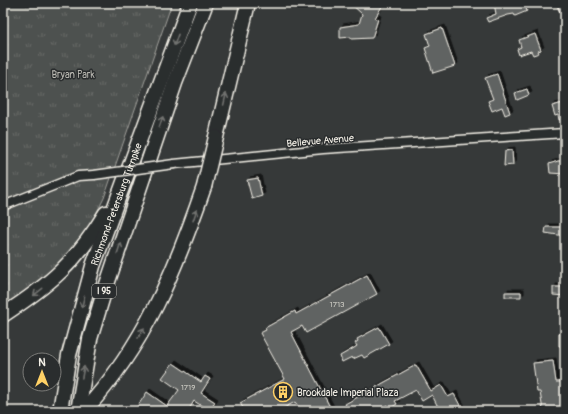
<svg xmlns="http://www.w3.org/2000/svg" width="568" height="414" font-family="Pangolin,sans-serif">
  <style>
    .grass { fill: url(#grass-tufts); stroke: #a1a19c }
    .building { fill: #616362; stroke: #f4f1e8; filter: url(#shadow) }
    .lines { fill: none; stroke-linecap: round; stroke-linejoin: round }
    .street-casing { stroke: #f4f1e8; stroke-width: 11 }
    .primary-casing { stroke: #f4f1e8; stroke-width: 15 }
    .highway-casing { stroke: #f4f1e8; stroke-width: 17 }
    .street { stroke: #2a2d2e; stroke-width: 8 }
    .primary { stroke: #2a2d2e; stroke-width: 12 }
    .highway { stroke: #2a2d2e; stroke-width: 14 }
    .street-bridge-casing { stroke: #f4f1e8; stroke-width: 11; stroke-linecap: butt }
    .highway-bridge-casing { stroke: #f4f1e8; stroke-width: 17; stroke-linecap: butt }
    .street-bridge { stroke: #2a2d2e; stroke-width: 8 }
    .highway-bridge { stroke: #2a2d2e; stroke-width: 14 }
    .oneway { stroke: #71726f }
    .labels { text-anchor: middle; stroke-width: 3; stroke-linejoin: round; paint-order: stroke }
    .number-label { font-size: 8px; fill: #cfcec6 }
    .shield { fill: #2a2d2e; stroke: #b7b6b0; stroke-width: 1 }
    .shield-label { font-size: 9px; font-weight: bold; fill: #f4f1e8 }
    .park-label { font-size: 10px; fill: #bab9b2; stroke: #2a2d2e }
    .street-label { font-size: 10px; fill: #f4f1e8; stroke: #2a2d2e }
    .poi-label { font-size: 10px; fill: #f4f1e8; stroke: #2a2d2e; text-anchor: start }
  </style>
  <defs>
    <pattern id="grass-tufts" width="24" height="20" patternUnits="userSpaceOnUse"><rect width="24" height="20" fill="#4e514f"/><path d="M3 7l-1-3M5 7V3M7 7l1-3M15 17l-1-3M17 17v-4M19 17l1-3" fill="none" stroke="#686a68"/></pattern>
    <filter id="shadow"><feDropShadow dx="3" dy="-3" stdDeviation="0" flood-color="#0009"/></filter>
  </defs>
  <rect width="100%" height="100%" fill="#363939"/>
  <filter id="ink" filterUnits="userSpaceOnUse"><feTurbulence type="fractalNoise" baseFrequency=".025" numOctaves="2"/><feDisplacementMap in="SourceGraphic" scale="8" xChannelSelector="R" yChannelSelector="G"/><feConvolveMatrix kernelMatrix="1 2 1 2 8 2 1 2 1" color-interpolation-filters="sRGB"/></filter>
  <g filter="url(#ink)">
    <path class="grass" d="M3 3H172L104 198C80 248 50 278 3 307Z"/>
    <path class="building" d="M350 3H384L375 18 378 19 372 38 351 39V37L340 38V27L359 24 362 14Z
      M494 3H524L527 11 515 16 514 14 508 15 488 22 486 18 496 14Z
      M442 28 455 66 433 73 425 48 430 46 426 34Z
      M535 34 541 50 538 51 539 53 533 55 531 51 519 55 517 49 521 47 519 40Z
      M497 74 510 113 505 115 502 107 492 111 488 101 493 99 485 78Z
      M527 89 529 95 517 100 515 93Z
      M563 103 565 118 559 120 558 115 555 116 552 106Z
      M512 150 513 165 504 166 505 151Z
      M558 161H564L565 174 550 173 549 164Z
      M258 178 262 196 252 199 247 180Z
      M546 227H565V236L545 233Z
      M367 275 377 294 306 333 302 326 291 332 332 411H302L295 402 278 411 275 408 269 411H245L240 403 285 379 260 333 266 330 265 328 295 311 296 314Z
      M553 287H565V296L553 295Z
      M505 292H521V297H505Z
      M379 327 389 344 364 358 362 355 353 359 352 357 342 362 340 356 354 348 357 346 355 343 358 341 357 339Z
      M559 334H565V346H559Z
      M553 361 556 382H565V411H543L540 392H537L533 363Z
      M173 363 201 382 205 376 210 379 201 393 215 402 210 411 194 401 188 411H142L137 407 147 392 167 406 179 390 162 378Z
      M416 365 431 391 441 385 448 397 454 394 463 411H440L432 395 422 401 416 390 395 401 397 404 389 409 387 405 376 411H349L345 404Z"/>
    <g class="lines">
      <defs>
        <path id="street" d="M174 164 323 149 565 133
          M3 206 78 176 94 175"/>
        <path id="primary" d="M564 3 565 7"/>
        <g id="highway">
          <path d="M216 137 248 3"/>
          <path d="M3 315C51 284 76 262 106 213"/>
          <path id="s1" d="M60 411 69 355 93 266 190 3"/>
          <path d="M78 411 90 339 102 299 175 83 206 3"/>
          <path d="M84 411C145 345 175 271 204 187"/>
        </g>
      </defs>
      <use href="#street" class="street-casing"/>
      <use href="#primary" class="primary-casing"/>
      <use href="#highway" class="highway-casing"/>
      <use href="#street" class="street"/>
      <use href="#primary" class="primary"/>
      <use href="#highway" class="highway"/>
      <defs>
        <path id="street-bridge" d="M94 175 174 164"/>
        <path id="highway-bridge" d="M204 187 216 137"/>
      </defs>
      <use href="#street-bridge" class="street-bridge-casing"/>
      <use href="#highway-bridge" class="highway-bridge-casing"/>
      <use href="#street-bridge" class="street-bridge"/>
      <use href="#highway-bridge" class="highway-bridge"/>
    </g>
    <defs><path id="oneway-shaft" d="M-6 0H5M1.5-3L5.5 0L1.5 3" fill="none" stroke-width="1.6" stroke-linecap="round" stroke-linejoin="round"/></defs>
    <g class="oneway">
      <use href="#oneway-shaft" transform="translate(176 40) rotate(110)"/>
      <use href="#oneway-shaft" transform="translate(225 99) rotate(-77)"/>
      <use href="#oneway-shaft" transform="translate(161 122) rotate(-71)"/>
      <use href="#oneway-shaft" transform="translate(195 215) rotate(-71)"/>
      <use href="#oneway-shaft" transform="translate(119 248) rotate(-72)"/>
      <use href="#oneway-shaft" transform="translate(38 292) rotate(142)"/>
      <use href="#oneway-shaft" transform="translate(83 302) rotate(105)"/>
      <use href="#oneway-shaft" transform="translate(141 333) rotate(-60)"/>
      <use href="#oneway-shaft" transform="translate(83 372) rotate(-79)"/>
    </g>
  </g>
  <defs>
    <symbol id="building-ring" viewBox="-11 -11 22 22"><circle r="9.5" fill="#2a2d2e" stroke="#ffd166" stroke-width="1.5"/><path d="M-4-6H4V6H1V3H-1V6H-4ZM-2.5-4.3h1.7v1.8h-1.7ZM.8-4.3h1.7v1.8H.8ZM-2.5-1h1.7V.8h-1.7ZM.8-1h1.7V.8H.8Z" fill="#ffd166"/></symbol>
  </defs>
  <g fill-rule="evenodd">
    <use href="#building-ring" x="272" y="381" width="22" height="22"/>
  </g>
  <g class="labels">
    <g class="number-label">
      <text x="337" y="307">1713</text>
      <text x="188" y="390">1719</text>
    </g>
    <rect class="shield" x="92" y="284" width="24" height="14" rx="3"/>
    <g class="shield-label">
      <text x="104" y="294">I 95</text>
    </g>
    <g class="park-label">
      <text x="73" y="78">Bryan Park</text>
    </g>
    <g class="street-label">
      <text transform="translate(320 140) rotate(-5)" y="4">Bellevue Avenue</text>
      <text dy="4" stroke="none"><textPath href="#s1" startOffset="215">Richmond-Petersburg Turnpike</textPath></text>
    </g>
    <g class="poi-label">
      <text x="297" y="396">Brookdale Imperial Plaza</text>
    </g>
  </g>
  <rect width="568" height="414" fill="none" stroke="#2a2d2e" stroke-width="16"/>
  <rect x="8" y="8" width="552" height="398" fill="none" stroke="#f4f1e8" stroke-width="1.5" filter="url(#ink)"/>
  <g transform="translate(42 372)"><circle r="19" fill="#2a2d2e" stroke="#7b7b78"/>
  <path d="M0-3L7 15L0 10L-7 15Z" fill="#ffd166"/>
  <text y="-6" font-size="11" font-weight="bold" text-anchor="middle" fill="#f4f1e8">N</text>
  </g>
</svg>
